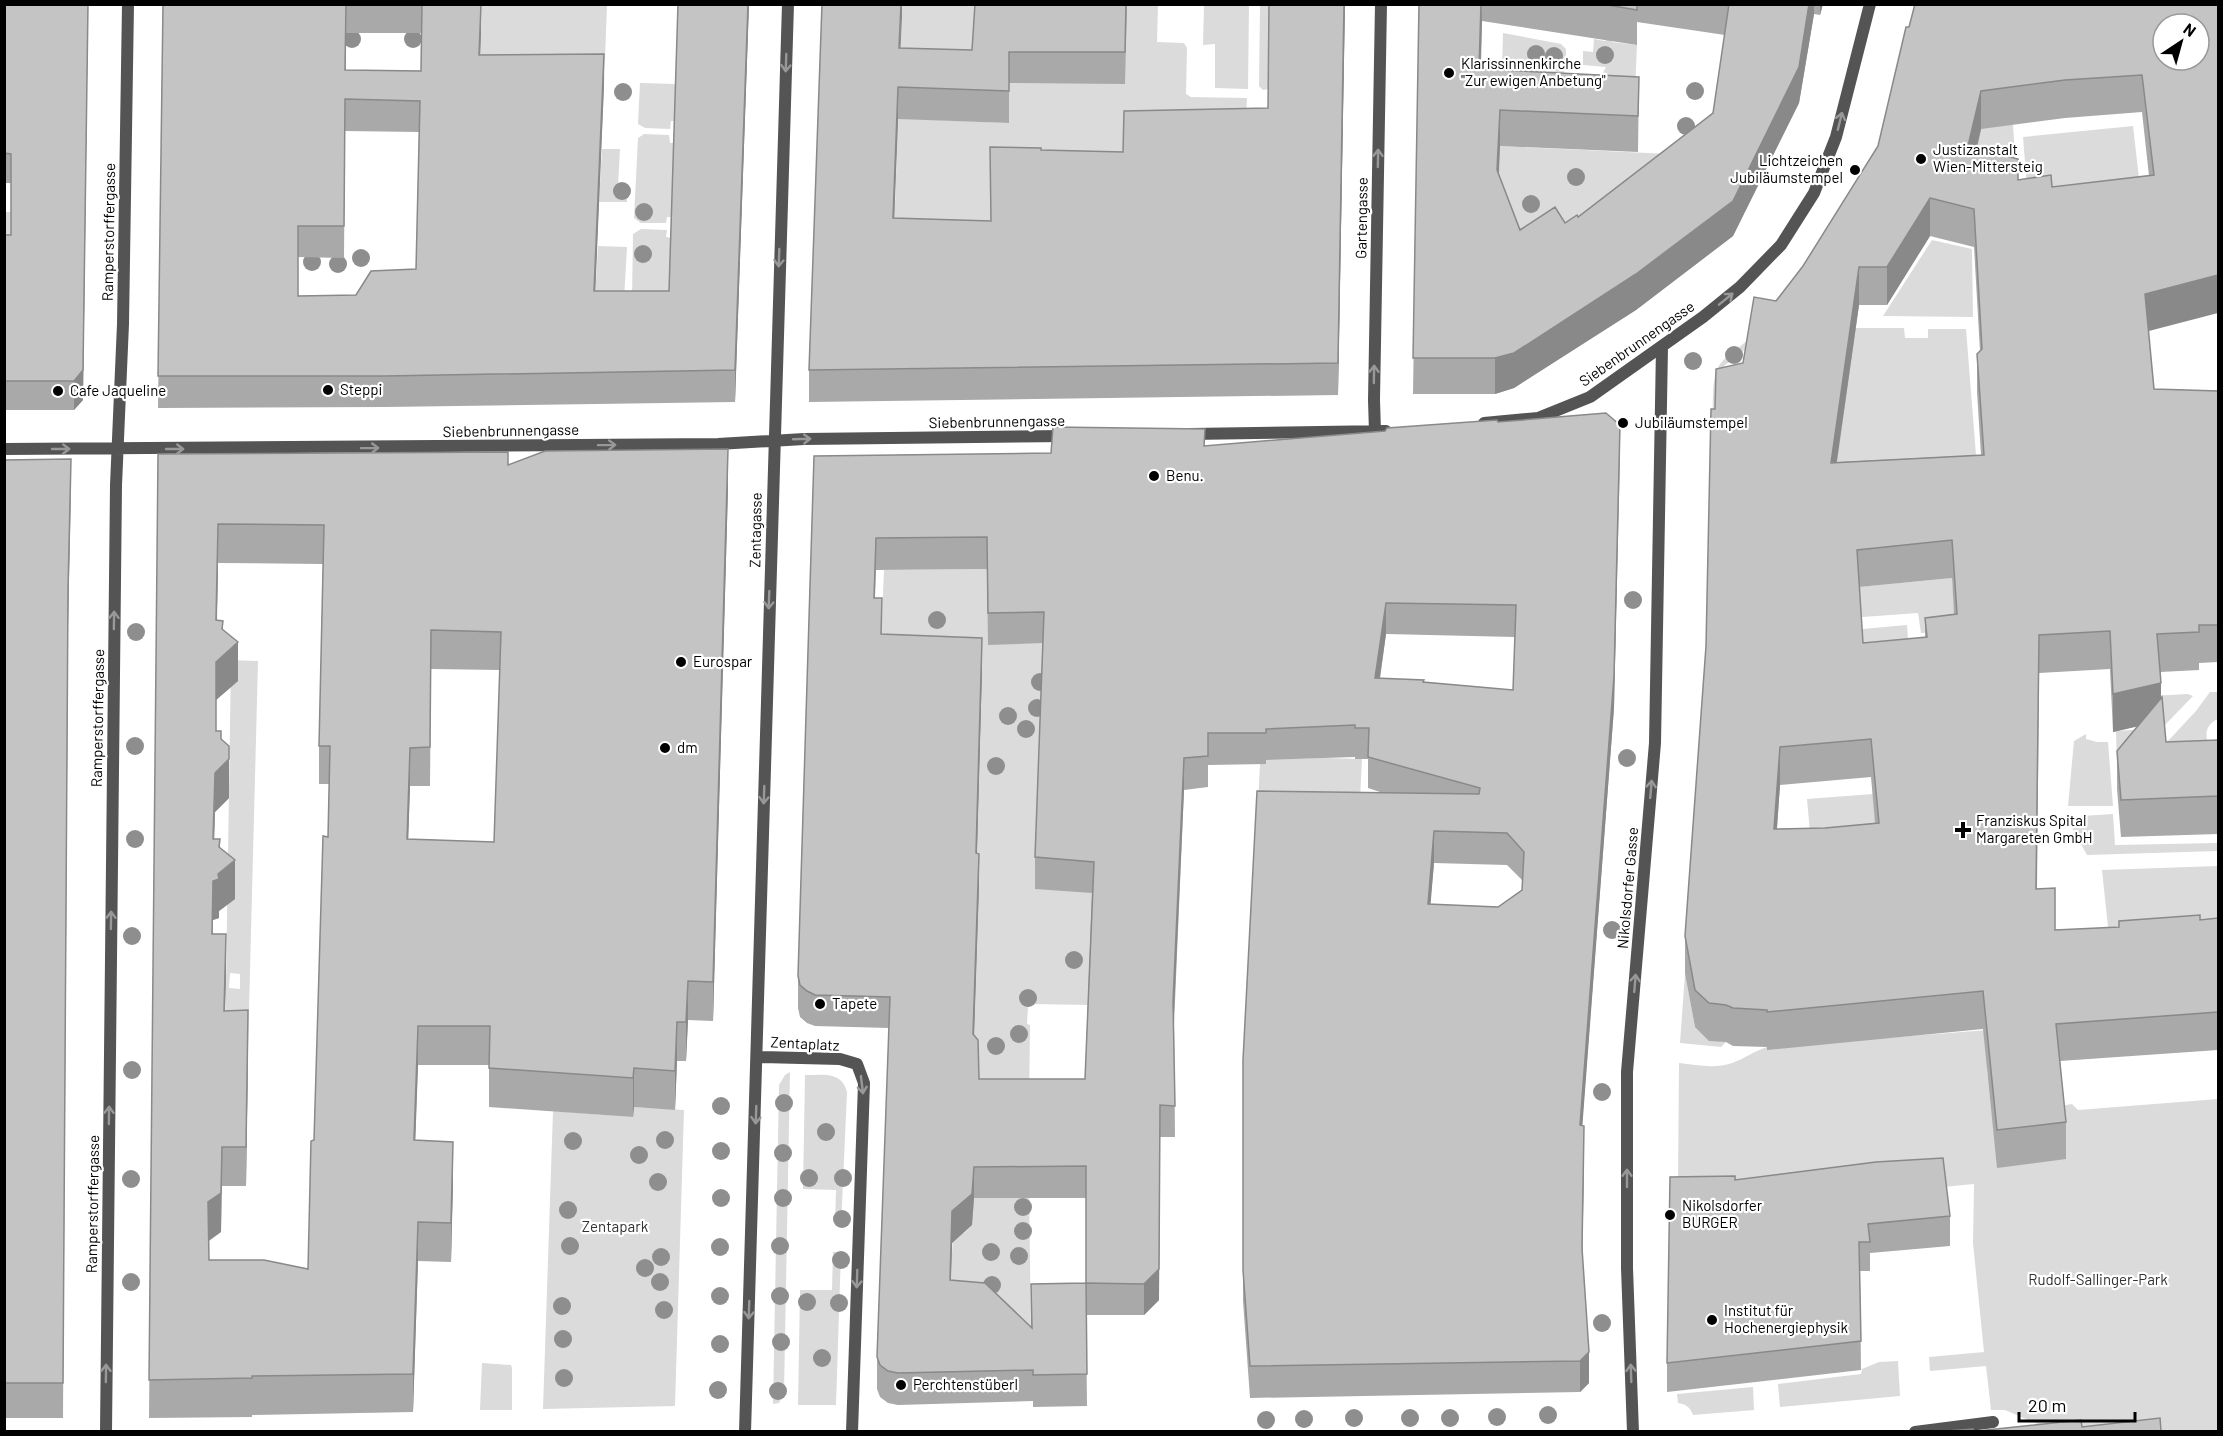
<svg xmlns="http://www.w3.org/2000/svg" width="2223" height="1436" font-family="Barlow,sans-serif">
  <style>
    .green { fill: #dbdbdb; fill-rule: evenodd }
    .lines { fill: none; stroke-linecap: round; stroke-linejoin: round }
    .street { stroke: #545454; stroke-width: 12 }
    .tree { fill: #8e8e8e }
    .wall { fill: #a9a9a9; fill-rule: evenodd }
    .shaded-wall { fill: #898989 }
    .building { fill: #c4c4c4; stroke: #898989; stroke-width: 1.5; fill-rule: evenodd }
    .oneway { stroke: #989898 }
    .poi-dot { fill: #000; stroke: #fff; stroke-width: 2 }
    .labels { text-anchor: middle; stroke-width: 4.5; stroke-linejoin: round; paint-order: stroke }
    .poi-label { font-size: 15px; fill: #000; stroke: #fff; text-anchor: start }
    .street-label { font-size: 15px; fill: #000; stroke: #fff }
    .park-label { font-size: 15px; fill: #323232; stroke: #fff }
  </style>
  <rect width="100%" height="100%" fill="#fff"/>
  <path class="green" d="M422 5H607L604 85 479 86Z
    M896 5H976L972 82 902 80Z
    M1126 5H1158L1157 42 1184 43 1187 48 1186 94 1191 97 1247 98 1246 118 1123 184 1005 253 886 250 895 206 897 147 891 118 1009 123V83Z
    M1204 5H1249L1248 89 1215 88V44L1203 45Z
    M1260 5H1280L1268 89 1263 90 1259 86Z
    M1503 33 1561 44 1566 49V54L1562 92 1597 84 1606 67 1583 65V51L1593 52 1594 39 1605 41 1612 35V42L1637 45 1634 112 1501 105Z
    M2005 68 2013 125 2018 197 1953 180Z
    M640 83 676 84 675 121H671L670 129 645 128 638 124Z
    M2133 126 2140 187 2028 200 2023 137Z
    M644 134 669 135 670 143H674L671 217H667L666 223H641L634 218 638 138Z
    M1500 146 1712 156 1538 253 1497 205Z
    M602 149H620L618 185 627 186V202H599Z
    M5 212H11V230H17L5 266Z
    M641 229 667 230 666 237 671 238 670 301 632 299 633 234Z
    M1932 240 1972 249 1973 317 1883 316Z
    M598 246 627 247 624 299 595 298Z
    M1855 328H1904L1905 338H1928V329H1966L1979 493 1834 480Z
    M1755 335 1748 347 1724 366 1717 410 1713 411C1713 361 1716 365 1755 335Z
    M987 569 1044 643 1095 848 1089 1005 1031 1004 1030 1007H1028L1027 1024 1030 1025 1029 1111 958 1103 880 666 884 570Z
    M1952 578 1955 623 1968 631 1921 633 1918 613 1849 618 1847 588Z
    M1907 625 1911 677 1818 633Z
    M231 660 258 661 248 1049 225 1050ZM230 973 240 974V989L229 988Z
    M2210 692H2218V719C2208 723 2204 732 2208 742L2153 757 2196 711Z
    M2188 694 2193 696 2162 728 2117 767 2116 731 2161 728 2114 698Z
    M2086 734V739L2097 742H2108L2113 806H2068L2074 741Z
    M1326 758 1362 759 1360 800 1257 822 1260 764 1263 759Z
    M1873 794 1876 831 1810 833 1807 799Z
    M2113 814 2115 845 2218 843V851L2087 855 2066 817Z
    M2218 866V919L2108 927 2102 870Z
    M1685 974 1695 1027 1726 1042 1721 1047 1680 1043Z
    M2014 1028 1987 1070 1998 1168 2060 1106 2072 1104 2078 1110 2218 1099V1431H2054L2005 1410H1991L1986 1366 1930 1371 1929 1357 1984 1352 1973 1243 1974 1184 1943 1187 1678 1184 1679 1063C1696 1065 1715 1069 1732 1063 1744 1059 1754 1051 1767 1047Z
    M790 1072 784 1392 779 1403 773 1404 779 1085 785 1075Z
    M805 1075C823 1075 842 1071 847 1092L841 1227 835 1225 836 1190 803 1189Z
    M634 1107 684 1110 675 1406 543 1409 553 1111 633 1117Z
    M1029 1186 1031 1332 949 1324 953 1232 964 1233 972 1225 973 1211 954 1191Z
    M833 1252H841L836 1405H798L800 1290H832Z
    M1898 1361 1900 1396 1780 1407 1778 1384 1861 1374 1862 1369 1879 1362Z
    M482 1363 511 1365 512 1368V1410H480Z
    M1753 1387 1754 1410 1693 1415C1690 1407 1686 1404 1678 1403L1677 1394Z"/>
  <g class="lines">
    <path class="street" d="M1484 423 1538 418 1590 397 1703 317 1740 287 1781 245 1814 193 1836 137 1870 4
      M1375 432 1374 400 1381 4
      M1190 434 1386 431
      M4 449 718 444 804 439 1068 436
      M758 1057 840 1059 857 1064 864 1083 852 1432
      M106 1432 116 485 123 324 128 4
      M745 1432 788 4
      M1633 1432 1627 1268V1072L1655 743 1662 347
      M1915 1432 1993 1422"/>
  </g>
  <g class="tree">
    <circle cx="352" cy="39" r="9"/>
    <circle cx="413" cy="39" r="9"/>
    <circle cx="1536" cy="54" r="9"/>
    <circle cx="1605" cy="55" r="9"/>
    <circle cx="1554" cy="56" r="9"/>
    <circle cx="1695" cy="91" r="9"/>
    <circle cx="623" cy="92" r="9"/>
    <circle cx="1686" cy="126" r="9"/>
    <circle cx="1576" cy="177" r="9"/>
    <circle cx="622" cy="191" r="9"/>
    <circle cx="1531" cy="204" r="9"/>
    <circle cx="644" cy="212" r="9"/>
    <circle cx="643" cy="254" r="9"/>
    <circle cx="361" cy="258" r="9"/>
    <circle cx="312" cy="262" r="9"/>
    <circle cx="338" cy="264" r="9"/>
    <circle cx="1734" cy="355" r="9"/>
    <circle cx="1693" cy="361" r="9"/>
    <circle cx="1633" cy="600" r="9"/>
    <circle cx="937" cy="620" r="9"/>
    <circle cx="136" cy="632" r="9"/>
    <circle cx="1040" cy="682" r="9"/>
    <circle cx="1037" cy="708" r="9"/>
    <circle cx="1008" cy="716" r="9"/>
    <circle cx="1026" cy="729" r="9"/>
    <circle cx="135" cy="746" r="9"/>
    <circle cx="1627" cy="758" r="9"/>
    <circle cx="996" cy="766" r="9"/>
    <circle cx="135" cy="839" r="9"/>
    <circle cx="1612" cy="930" r="9"/>
    <circle cx="132" cy="936" r="9"/>
    <circle cx="1074" cy="960" r="9"/>
    <circle cx="1028" cy="998" r="9"/>
    <circle cx="1019" cy="1034" r="9"/>
    <circle cx="996" cy="1046" r="9"/>
    <circle cx="132" cy="1070" r="9"/>
    <circle cx="1602" cy="1092" r="9"/>
    <circle cx="784" cy="1103" r="9"/>
    <circle cx="721" cy="1106" r="9"/>
    <circle cx="826" cy="1132" r="9"/>
    <circle cx="665" cy="1140" r="9"/>
    <circle cx="573" cy="1141" r="9"/>
    <circle cx="721" cy="1151" r="9"/>
    <circle cx="783" cy="1153" r="9"/>
    <circle cx="639" cy="1155" r="9"/>
    <circle cx="809" cy="1178" r="9"/>
    <circle cx="843" cy="1178" r="9"/>
    <circle cx="131" cy="1179" r="9"/>
    <circle cx="658" cy="1182" r="9"/>
    <circle cx="721" cy="1198" r="9"/>
    <circle cx="783" cy="1198" r="9"/>
    <circle cx="1023" cy="1207" r="9"/>
    <circle cx="568" cy="1210" r="9"/>
    <circle cx="842" cy="1219" r="9"/>
    <circle cx="1023" cy="1231" r="9"/>
    <circle cx="570" cy="1246" r="9"/>
    <circle cx="780" cy="1246" r="9"/>
    <circle cx="720" cy="1247" r="9"/>
    <circle cx="991" cy="1252" r="9"/>
    <circle cx="1019" cy="1256" r="9"/>
    <circle cx="661" cy="1257" r="9"/>
    <circle cx="841" cy="1260" r="9"/>
    <circle cx="645" cy="1268" r="9"/>
    <circle cx="131" cy="1282" r="9"/>
    <circle cx="660" cy="1282" r="9"/>
    <circle cx="992" cy="1285" r="9"/>
    <circle cx="720" cy="1296" r="9"/>
    <circle cx="780" cy="1296" r="9"/>
    <circle cx="807" cy="1302" r="9"/>
    <circle cx="839" cy="1303" r="9"/>
    <circle cx="562" cy="1306" r="9"/>
    <circle cx="664" cy="1310" r="9"/>
    <circle cx="1602" cy="1323" r="9"/>
    <circle cx="563" cy="1339" r="9"/>
    <circle cx="781" cy="1342" r="9"/>
    <circle cx="720" cy="1344" r="9"/>
    <circle cx="822" cy="1358" r="9"/>
    <circle cx="564" cy="1378" r="9"/>
    <circle cx="718" cy="1390" r="9"/>
    <circle cx="778" cy="1391" r="9"/>
    <circle cx="1548" cy="1415" r="9"/>
    <circle cx="1497" cy="1417" r="9"/>
    <circle cx="1354" cy="1418" r="9"/>
    <circle cx="1410" cy="1418" r="9"/>
    <circle cx="1450" cy="1418" r="9"/>
    <circle cx="1304" cy="1419" r="9"/>
    <circle cx="1266" cy="1420" r="9"/>
  </g>
  <path class="wall" d="M4 4H88L83 400 74 410H4V235H11V183H4Z
    M163 4H481L480 55 604 85 595 291H669L678 4H749L735 402 385 407 158 408ZM346 33H421V71L346 70ZM345 131 419 132 416 269 356 295 298 296V257L344 258Z
    M902 4 900 48 972 50 1127 4 1125 84 1009 83V123L898 119 894 218 991 221 1041 150 1123 152 1268 108 1269 4H1345L1338 395 809 402V370Z
    M1419 4H1823L1820 15 1814 14 1799 103 1733 236 1636 310 1514 388 1495 394H1413ZM1482 21 1637 45V22L1725 35 1713 113 1578 217 1565 223 1520 230 1499 174 1500 146 1638 152 1639 77 1481 69Z
    M2218 4 2148 331 2154 389 2218 391V662L2199 663V670L2160 672 2161 698 2166 742 2218 740V834L2121 837 2117 789V751L2138 726 2113 732 2110 669 2039 673 2037 889 2055 930 2119 927 2218 918V1050L2060 1061 2066 1122V1159L1997 1168 1983 1029 1767 1050V1047L1733 1046 1726 1042 1709 1041 1695 1027 1685 974V936L1706 646 1715 409 1743 363 1776 301 1803 266 1878 146 1906 27ZM2142 112 2149 176 2052 187 2018 180 1977 149 1981 129 2065 118ZM1930 236 1974 247 1980 351 1977 354V392L1981 455 1837 462 1859 305H1887ZM1952 578 1954 614 1925 618V638L1863 643 1859 587ZM1871 777 1875 823 1825 828 1777 829 1780 785Z
    M1498 422 1620 457 1614 708 1582 1125 1584 1157 1582 1255 1589 1383 1580 1392 1250 1398 1243 1301V1060L1383 793 1368 788V759H1355V757L1266 760V764L1208 765V787L1184 790 1174 1025 1175 1137H1160L1159 1300 1144 1315H1086L1087 1406 1033 1407V1401L898 1405 888 1403 880 1397 877 1389V1357L889 1028 815 1026 807 1023 800 1017 798 1008V976L814 456 1051 453 1205 446ZM987 569 988 645 1043 643 1035 857V889L1092 893 1085 1079H979L974 1035 979 885 977 853 982 669 882 634 875 598 876 570ZM1386 634 1515 637 1513 690 1380 679ZM1434 863 1507 865 1523 881 1522 890 1498 907 1430 904ZM974 1198H1086V1283L1031 1284V1328L951 1280 952 1243 972 1225Z
    M158 454 508 465 728 488 713 1021 688 1020 686 1061H677L675 1110 634 1107 633 1117 489 1107V1065H418L415 1140 453 1180 451 1262 418 1261 413 1412 252 1415V1417L149 1418ZM218 563 323 564 319 746V784H329L328 837 308 1269 209 1260V1241L221 1232 222 1186H246L248 1049 225 1011 226 973 213 934V920L219 918V911L235 899 220 847 214 839 215 812 229 798 221 739 216 731V700L238 681 223 629 217 621ZM431 669 500 670 494 842 408 839 410 786H430Z
    M4 460 71 495 68 625 63 1418H4Z
    M1735 1180 1950 1216V1246L1870 1253V1271H1860L1861 1370 1667 1392V1363Z"/>
  <path class="shaded-wall" d="M88 4 83 400 74 410V381Z
    M481 4V33L479 86V55Z
    M748 4H749L735 402V370Z
    M901 4H902V16L899 80Z
    M1344 4H1345L1338 395V363Z
    M1481 4 1482 21 1479 104V69Z
    M1809 4H1814V14L1799 103 1733 236 1636 310 1514 388 1495 394V358Z
    M1820 4H1823L1820 15Z
    M604 54V85L594 323V291Z
    M898 87V119L893 250V218Z
    M1981 91V129L1968 184V146Z
    M1500 110V146L1497 205V170Z
    M1930 198V236L1887 305V267Z
    M1859 267V305L1831 501V463Z
    M2218 275V313L2145 332V294Z
    M1620 425 1614 708 1580 1157V1125Z
    M728 449V488L713 1021V982Z
    M71 459 68 625 63 1418 68 590Z
    M218 524V563L216 659V620Z
    M1386 603V634L1375 710V678Z
    M223 621V656L238 642V681L216 700V770V662Z
    M982 638V669L976 885V853Z
    M2161 683V721L2113 732V694Z
    M229 746V798L215 812 213 878 215 773Z
    M1780 747V785L1774 867V829Z
    M410 748V786L407 878V839Z
    M1184 758V790L1173 1034V1002Z
    M1434 831V863L1428 935V904Z
    M220 839V873L235 860V899L219 911V918L213 920 212 973 213 881Z
    M979 854V885L973 1066V1034Z
    M226 934V973L224 1050V1011Z
    M688 981V1020L686 1061V1022Z
    M248 1010V1049L246 1186V1147Z
    M677 1022V1061L675 1110V1071Z
    M418 1026V1065L414 1179V1140Z
    M634 1068V1107L633 1117V1078Z
    M1160 1105 1159 1300 1144 1315V1284Z
    M1584 1126V1157L1582 1280V1248Z
    M453 1142V1180L451 1262V1223Z
    M222 1147 221 1232 208 1241V1202Z
    M974 1167V1198L972 1225 952 1243 950 1311V1280L952 1211Z
    M418 1222V1261L413 1412V1374Z
    M1589 1352V1383L1580 1392V1361Z"/>
  <path class="building" d="M4 4H88L83 370 74 381H4V235H11V154L4 153Z
    M163 4H346L345 70 421 71 422 4H481L479 55 604 54 594 291H669L678 4H748L735 370 385 376H158ZM345 99 420 101 416 269 371 271 356 295 298 296V226H344Z
    M822 4H901L899 48 972 50 975 4H1126L1125 52H1009V91L898 87 893 218 991 221 990 147 1041 148V150L1123 152 1124 111 1268 108 1269 4H1344L1338 363 809 370Z
    M1419 4H1481L1479 69 1639 77 1638 116 1500 110 1497 170 1520 230 1555 207 1565 223 1577 215 1578 217 1713 113 1729 4H1809L1799 67 1733 201 1636 274 1514 353 1495 358H1413Z
    M1602 4H1637V10Z
    M1915 4H2218V275L2145 294 2154 389 2218 391V625H2199V632L2157 634 2161 683 2113 694 2110 631 2039 635 2036 889 2055 888V930L2119 927V921L2200 915V920L2218 918V1012L2056 1024 2066 1122 1997 1130 1983 991 1767 1012V1010L1733 1008 1726 1005 1709 1003 1695 990 1685 936 1706 646 1711 409H1715L1716 369 1743 363 1754 297 1776 301 1803 266 1878 146 1906 27H1909ZM2163 24H2199V60H2163ZM2142 75 2154 175 2052 187 2051 175 2018 180V159L1968 146 1981 91 2065 80ZM1930 198 1974 209 1982 349 1977 354 1984 455 1831 463 1859 267H1887ZM1952 540 1957 614 1925 618 1927 637 1863 643 1857 550ZM1871 739 1879 823 1825 828 1774 829 1780 747Z
    M1606 413 1620 425 1614 676 1580 1125 1584 1126 1582 1248 1589 1352 1580 1361 1250 1366 1243 1270V1060L1257 791 1479 794 1480 788 1368 757 1369 728H1355V725L1266 729V733H1208V756L1184 758 1173 1002 1175 1106 1160 1105 1159 1269 1144 1284 1086 1283 1087 1374 1033 1375V1370L898 1373 888 1371 880 1365 877 1357 890 997 815 995 807 991 800 985 798 976 814 456 1051 453 1053 427 1205 429 1204 446 1385 431 1387 428 1497 420 1498 422ZM987 537 988 613 1044 612 1035 857 1094 862 1085 1079H979L978 1040 973 1034 979 854 976 853 982 638 881 634 882 598H874L876 538ZM1386 603 1516 605 1513 690 1423 682 1424 680 1375 678ZM1434 831 1507 833 1524 852 1522 890 1498 907 1428 904ZM1086 1166V1283L1031 1284 1032 1328 985 1283 950 1280 952 1211 972 1194 974 1167Z
    M728 449 713 982 688 981 686 1022H677L675 1071 634 1068 633 1078 489 1068 490 1026H418L414 1140 453 1142 451 1223 418 1222 413 1374 252 1376V1378L149 1380 158 454 508 452V465L545 451ZM218 524 324 525 319 746H330L328 837 323 836 314 1140 311 1141 308 1269 264 1260H209L208 1202 221 1193 222 1147H246L248 1010 224 1011 226 934H212L213 881 219 879 218 874 235 860 219 847 220 839H213L215 773 229 759V746L221 739V731H216V662L238 642 222 629 223 621 216 620ZM431 630 501 632 494 842 407 839 410 748 430 747Z
    M71 459 68 590 63 1383H4V460Z
    M2162 697 2166 742 2218 740V796L2121 800 2117 751Z
    M1943 1158 1950 1216 1868 1224 1870 1242H1859L1861 1341 1667 1363 1670 1177 1735 1176V1180L1876 1162Z
    M2160 1418 2161 1431H1977L2081 1420 2082 1427Z
    M1973 1429V1431H1947Z"/>
  <defs><path id="oneway-shaft" d="M-6 0H5M1.5-3L5.5 0L1.5 3" fill="none" stroke-width="1.6" stroke-linecap="round" stroke-linejoin="round" transform="scale(1.5)"/></defs>
  <g class="oneway">
    <use href="#oneway-shaft" transform="translate(786 63) rotate(92)"/>
    <use href="#oneway-shaft" transform="translate(1840 121) rotate(-76)"/>
    <use href="#oneway-shaft" transform="translate(1378 158) rotate(-89)"/>
    <use href="#oneway-shaft" transform="translate(779 258) rotate(92)"/>
    <use href="#oneway-shaft" transform="translate(1726 299) rotate(-39)"/>
    <use href="#oneway-shaft" transform="translate(1374 374) rotate(-89)"/>
    <use href="#oneway-shaft" transform="translate(802 439) rotate(-2)"/>
    <use href="#oneway-shaft" transform="translate(607 445) rotate(-1)"/>
    <use href="#oneway-shaft" transform="translate(370 448) rotate(-1)"/>
    <use href="#oneway-shaft" transform="translate(61 449)"/>
    <use href="#oneway-shaft" transform="translate(175 449)"/>
    <use href="#oneway-shaft" transform="translate(769 600) rotate(92)"/>
    <use href="#oneway-shaft" transform="translate(114 620) rotate(-89)"/>
    <use href="#oneway-shaft" transform="translate(1651 789) rotate(-85)"/>
    <use href="#oneway-shaft" transform="translate(764 795) rotate(92)"/>
    <use href="#oneway-shaft" transform="translate(111 920) rotate(-89)"/>
    <use href="#oneway-shaft" transform="translate(1635 983) rotate(-85)"/>
    <use href="#oneway-shaft" transform="translate(862 1085) rotate(83)"/>
    <use href="#oneway-shaft" transform="translate(109 1115) rotate(-89)"/>
    <use href="#oneway-shaft" transform="translate(756 1115) rotate(92)"/>
    <use href="#oneway-shaft" transform="translate(1627 1178) rotate(-90)"/>
    <use href="#oneway-shaft" transform="translate(857 1279) rotate(92)"/>
    <use href="#oneway-shaft" transform="translate(749 1310) rotate(92)"/>
    <use href="#oneway-shaft" transform="translate(106 1373) rotate(-89)"/>
    <use href="#oneway-shaft" transform="translate(1631 1373) rotate(-92)"/>
  </g>
  <g class="poi-dot">
    <circle cx="1449" cy="73" r="6"/>
    <circle cx="1921" cy="159" r="6"/>
    <circle cx="1855" cy="170" r="6"/>
    <circle cx="328" cy="390" r="6"/>
    <circle cx="58" cy="391" r="6"/>
    <circle cx="1623" cy="423" r="6"/>
    <circle cx="1154" cy="476" r="6"/>
    <circle cx="681" cy="662" r="6"/>
    <circle cx="665" cy="748" r="6"/>
    <path d="M1960 821h6v6h6v6h-6v6h-6v-6h-6v-6h6z"/>
    <circle cx="820" cy="1004" r="6"/>
    <circle cx="1670" cy="1215" r="6"/>
    <circle cx="1712" cy="1320" r="6"/>
    <circle cx="901" cy="1385" r="6"/>
  </g>
  <g class="labels">
    <g class="poi-label">
      <text x="1461" y="69">Klarissinnenkirche<tspan x="1461" dy="17">"Zur ewigen Anbetung"</tspan></text>
      <text x="1933" y="155">Justizanstalt<tspan x="1933" dy="17">Wien-Mittersteig</tspan></text>
      <text x="1843" y="166" text-anchor="end">Lichtzeichen<tspan x="1843" dy="17">Jubiläumstempel</tspan></text>
      <text x="340" y="395">Steppi</text>
      <text x="70" y="396">Cafe Jaqueline</text>
      <text x="1635" y="428">Jubiläumstempel</text>
      <text x="1166" y="481">Benu.</text>
      <text x="693" y="667">Eurospar</text>
      <text x="677" y="753">dm</text>
      <text x="1976" y="826">Franziskus Spital<tspan x="1976" dy="17">Margareten GmbH</tspan></text>
      <text x="832" y="1009">Tapete</text>
      <text x="1682" y="1211">Nikolsdorfer<tspan x="1682" dy="17">BURGER</tspan></text>
      <text x="1724" y="1316">Institut für<tspan x="1724" dy="17">Hochenergiephysik</tspan></text>
      <text x="913" y="1390">Perchtenstüberl</text>
    </g>
    <g class="street-label">
      <text transform="translate(1362 218) rotate(-89)" y="5">Gartengasse</text>
      <text transform="translate(109 232) rotate(-89)" y="5">Ramperstorffergasse</text>
      <text transform="translate(1637 344) rotate(-35)" y="5">Siebenbrunnengasse</text>
      <text transform="translate(997 422) rotate(-1)" y="5">Siebenbrunnengasse</text>
      <text transform="translate(511 431) rotate(-1)" y="5">Siebenbrunnengasse</text>
      <text transform="translate(756 530) rotate(-89)" y="5">Zentagasse</text>
      <text transform="translate(98 718) rotate(-89)" y="5">Ramperstorffergasse</text>
      <text transform="translate(1628 888) rotate(-85)" y="5">Nikolsdorfer Gasse</text>
      <text transform="translate(805 1044) rotate(3)" y="5">Zentaplatz</text>
      <text transform="translate(93 1204) rotate(-89)" y="5">Ramperstorffergasse</text>
    </g>
    <g class="park-label">
      <text x="615" y="1232">Zentapark</text>
      <text x="2098" y="1285">Rudolf-Sallinger-Park</text>
    </g>
  </g>
  <rect width="2223" height="1436" fill="none" stroke="#000000" stroke-width="12"/>
  <g transform="translate(2181 42) rotate(36)"><circle r="28" fill="#ffffff" stroke="#999999" stroke-width="1.5"/>
  <path d="M0-4.5L10 22L0 15L-10 22Z" fill="#000000"/>
  <text y="-9" font-size="16" font-weight="bold" text-anchor="middle" fill="#000000">N</text>
  </g>
  <path d="M2019 1412v9h116v-9" fill="none" stroke="#000000" stroke-width="3"/>
  <text x="2028" y="1412" font-size="18" fill="#000000" stroke="#ffffff" stroke-width="4.5" paint-order="stroke">20 m</text>
</svg>
